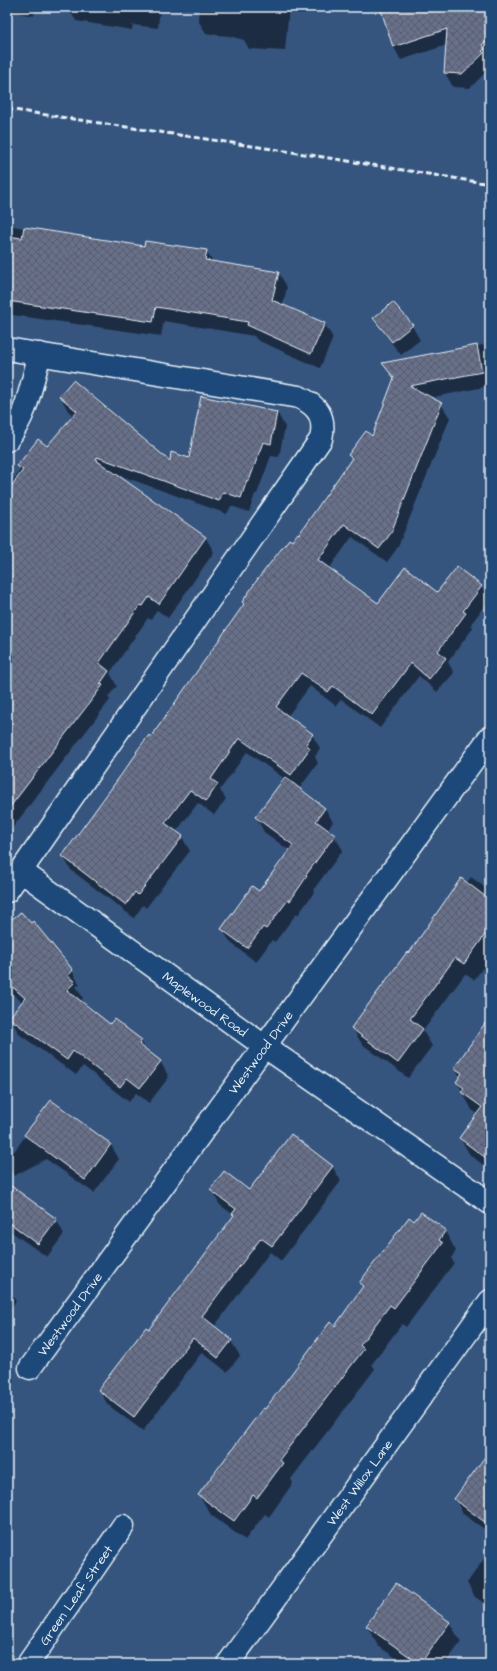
<svg xmlns="http://www.w3.org/2000/svg" width="497" height="1671" font-family="'Architects Daughter',sans-serif">
  <style>
    .shadow { fill: #0007 }
    .building { fill: url(#building-cross-hatch); stroke: #e8f1f8 }
    .lines { fill: none; stroke-linecap: round; stroke-linejoin: round }
    .minor-casing { stroke: #e8f1f8; stroke-width: 25 }
    .secondary-casing { stroke: #e8f1f8; stroke-width: 25 }
    .minor { stroke: #1f4a7a; stroke-width: 22 }
    .secondary { stroke: #1f4a7a; stroke-width: 22 }
    .rail { stroke: #e8f1f8; stroke-width: 3; stroke-dasharray: 6 3; stroke-linecap: butt }
    .labels { text-anchor: middle; stroke-width: 4; stroke-linejoin: round; paint-order: stroke }
    .street-label { font-size: 13px; fill: #e8f1f8; stroke: #1f4a7a }
  </style>
  <defs>
    <pattern id="building-cross-hatch" width="8" height="8" patternUnits="userSpaceOnUse"><rect width="8" height="8" fill="#68708a"/><path d="M0 0l8 8M0 8l8-8" fill="none" stroke="#575c6a"/></pattern>
  </defs>
  <rect width="100%" height="100%" fill="#35557f"/>
  <filter id="ink" filterUnits="userSpaceOnUse"><feTurbulence type="fractalNoise" baseFrequency=".025" numOctaves="2"/><feDisplacementMap in="SourceGraphic" scale="8" xChannelSelector="R" yChannelSelector="G"/><feConvolveMatrix kernelMatrix="1 2 1 2 8 2 1 2 1" color-interpolation-filters="sRGB"/></filter>
  <g filter="url(#ink)">
    <path class="shadow" d="M7 7H35L34 16 7 11Z
      M68 7H160L158 28 133 25 132 30 76 21Z
      M199 7H289L285 51 249 49 244 40 229 36 206 34 198 20Z
      M305 7H333L306 8Z
      M381 7H490V68L470 88 453 87 445 73 447 45 401 60 393 46Z
      M7 225 145 248 206 251 213 262 279 273 287 287 283 305 324 323 333 338 320 368 257 340 254 336 164 321 161 336 12 315 11 322 7 321Z
      M393 303 412 326 420 340 401 355 383 332 374 318Z
      M483 345 490 358 489 386 430 398 441 404 450 418 398 547 387 562 352 537 329 569 378 604 481 586 489 600 471 624 473 628 448 662 454 673 437 692 419 676 380 728 341 699 336 706 310 686 287 717 312 735 320 748 315 757 318 763 299 789 325 808 333 822 327 830 334 836 343 850 314 889 315 891 298 915 297 913 275 942 272 940 256 962 231 943 222 929 259 892 290 851 264 832 256 817 285 779 247 752 220 790 226 799 214 815 198 803 176 832 182 837 190 851 146 908 143 905 134 918 71 870 63 856 151 738 244 605 243 603 299 535 352 460 349 455 373 437 394 380 384 364Z
      M60 396 171 463 190 459 277 412 285 427 279 457 271 456 257 494H255L249 512 231 506 227 514 116 474 206 538 214 552 168 618 157 610 151 620 148 618 110 673 117 686 108 697 110 700 7 835V489L20 470 19 466 48 447 74 416 68 411Z
      M471 877 490 891V958L474 980 465 974 423 1031 432 1046 408 1078 362 1044 352 1028Z
      M7 924 71 969 80 985 76 986 83 998 80 1002 110 1026 141 1041 147 1051 160 1061 169 1077 149 1103 136 1093 129 1102 83 1066 76 1075 19 1034 10 1018 25 1001 22 1002 7 989Z
      M490 1018V1170L470 1155 460 1138 478 1114 472 1110 457 1082 460 1077 455 1068Z
      M51 1101 111 1145 119 1159 94 1193 46 1159 14 1176 7 1164V1161Z
      M332 1166 341 1181 281 1261 270 1252 214 1327 231 1341 240 1356 227 1372 202 1352 143 1431 108 1405 99 1390 149 1331 235 1216 220 1205 211 1190 250 1192Z
      M7 1199 56 1219 64 1234 47 1257 7 1229Z
      M414 1222 445 1231 456 1251 451 1258 454 1263 406 1327 402 1324 372 1364 375 1369 291 1479 293 1483 269 1517 265 1514 245 1540 211 1515 199 1495 265 1410 335 1327 363 1288 361 1283Z
      M7 1287 16 1301 7 1313Z
      M490 1471V1533L463 1514 455 1499Z
      M490 1550V1607L475 1597 467 1583Z
      M449 1622 461 1642 445 1664H405L378 1646 367 1626Z"/>
    <path class="building" d="M380 7H490V37L482 45 485 49 482 51 484 53 462 74 444 73 447 29 393 47Z
      M24 227 144 246 145 241 207 250 205 260 279 272 272 300 325 323 311 354 247 325 248 322 156 307 153 322 7 301V236L22 238Z
      M393 302 413 325 392 342 373 318Z
      M477 345 482 372 410 386 442 403 391 533 379 549 344 524 318 560 378 603 405 567 437 592 457 567 482 586 463 611 466 613 438 651 446 658 429 679 411 663 372 715 333 686 328 692 301 673 276 707 313 734 306 744 310 748 291 775 239 738 211 779 218 784 206 801 190 790 165 823 183 836 138 895 135 892 126 905 62 856 137 753 136 752 149 735 151 737 244 604 242 602 257 580 289 539 292 541 298 533 299 534 352 458 348 455 366 431 372 436 394 378 382 363Z
      M73 380 170 461 171 452 189 458 201 396 277 412 271 444 263 442 249 481 247 480 241 498 223 492 219 501 97 457 96 460 206 537 159 604 149 597 143 606 140 605 99 663 109 671 100 684 103 685 7 811V492L23 470 17 466 38 439 47 446 77 411 59 396Z
      M285 777 325 808 316 821 335 835 306 875 307 876 290 901 288 900 266 929 263 927 247 948 221 929 252 886 259 891 293 845 255 817Z
      M461 878 490 900V928L464 964 455 958 410 1019 423 1029 398 1063 351 1028 407 952 409 953Z
      M21 912 31 923 33 921 73 970 68 976 75 982 67 990 110 1024 114 1019 142 1040 139 1044 161 1061 140 1088 127 1078 120 1087 73 1051 67 1060 9 1018 25 998 7 982V923Z
      M490 1016V1161L459 1138 482 1107 461 1092 464 1088 456 1082 462 1073 454 1068Z
      M51 1100 111 1144 85 1180 24 1135Z
      M291 1134 333 1166 272 1246 261 1238 202 1316 232 1340 218 1358 193 1338 134 1417 98 1390 146 1327 149 1329 234 1215 232 1214 236 1209 210 1190 224 1171 249 1190Z
      M7 1183 57 1219 38 1244 7 1221Z
      M421 1212 446 1230 439 1240 443 1243 394 1308 390 1305 360 1345 364 1349 279 1460 283 1463 257 1498 253 1495 234 1521 198 1495 263 1408 265 1409 330 1322 335 1326 363 1286 359 1283 409 1217 414 1221Z
      M490 1450V1526L454 1499Z
      M396 1583 450 1622 420 1664 366 1626Z"/>
    <g class="lines">
      <defs>
        <g id="minor">
          <path d="M7 349 299 397C318 406 326 417 321 439L7 891"/>
          <path d="M7 440C29 411 30 387 40 354"/>
          <path id="s1" d="M21 871 264 1046 490 1203"/>
          <path id="s2" d="M30 1368 490 737"/>
          <path id="s3" d="M28 1664 123 1526"/>
        </g>
        <g id="secondary">
          <path id="s4" d="M228 1664 490 1301"/>
        </g>
      </defs>
      <use href="#minor" class="minor-casing"/>
      <use href="#secondary" class="secondary-casing"/>
      <use href="#minor" class="minor"/>
      <use href="#secondary" class="secondary"/>
      <path class="rail" d="M7 109 292 152 490 184"/>
    </g>
  </g>
  <g class="labels">
    <g class="street-label">
      <text dy="5" stroke="none"><textPath href="#s1" startOffset="227">Maplewood Road</textPath></text>
      <text dy="5" stroke="none"><textPath href="#s2" startOffset="391">Westwood Drive</textPath></text>
      <text dy="5" stroke="none"><textPath href="#s2" startOffset="67">Westwood Drive</textPath></text>
      <text dy="5" stroke="none"><textPath href="#s4" startOffset="224">West Willox Lane</textPath></text>
      <text dy="5" stroke="none"><textPath href="#s3" startOffset="84">Green Leaf Street</textPath></text>
    </g>
  </g>
  <rect width="497" height="1671" fill="none" stroke="#1f4a7a" stroke-width="24"/>
  <rect x="12" y="12" width="473" height="1647" fill="none" stroke="#e8f1f8" stroke-width="1.5" filter="url(#ink)"/>
</svg>
